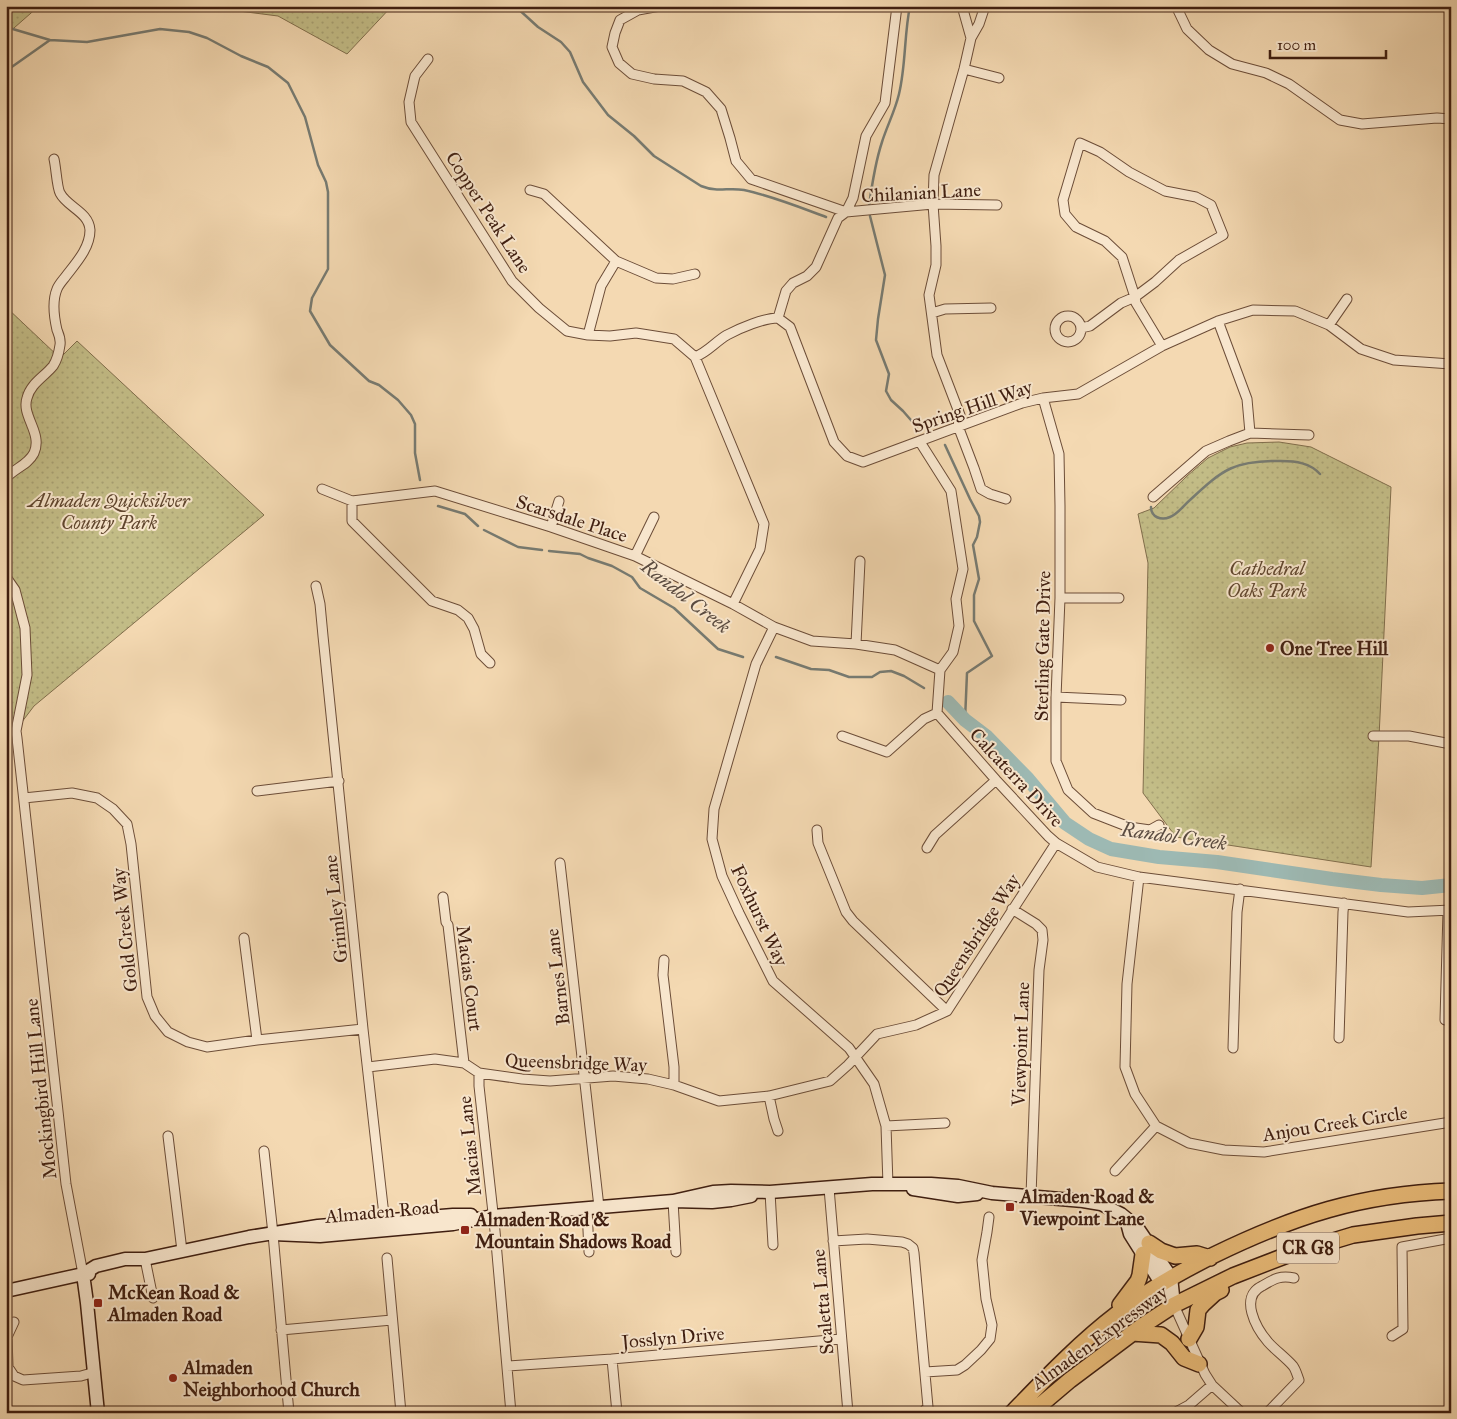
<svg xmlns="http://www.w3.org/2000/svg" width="1457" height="1419" font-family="'IM FELL Great Primer',serif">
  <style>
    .park { fill: url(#park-dots); stroke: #816e4c }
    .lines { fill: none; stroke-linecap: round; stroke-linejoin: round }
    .stream { stroke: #777b72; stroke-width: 2.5 }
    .river { stroke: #9db9b3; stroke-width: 14 }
    .street-casing { stroke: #6c4d38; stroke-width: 11 }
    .secondary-casing { stroke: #3f1e10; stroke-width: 15 }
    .primary-casing { stroke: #3f1e10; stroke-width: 18 }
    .street { stroke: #f8e6cd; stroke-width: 9 }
    .secondary { stroke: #f8e6cd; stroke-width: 12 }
    .primary { stroke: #eabc79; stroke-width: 15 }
    .poi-dot { fill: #8f2418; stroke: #f8e6cd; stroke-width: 2 }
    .labels { text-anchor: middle; stroke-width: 4; stroke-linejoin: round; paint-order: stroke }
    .shield { fill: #f8e6cd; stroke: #765a49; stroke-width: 1 }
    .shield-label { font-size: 18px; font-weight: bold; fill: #3f1e10 }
    .street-label { font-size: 19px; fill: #3f1e10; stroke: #f8e6cd }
    .park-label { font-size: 19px; font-style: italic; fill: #60462e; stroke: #f8e6cd }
    .poi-label { font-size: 19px; font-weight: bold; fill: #3f1e10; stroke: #f8e6cd; text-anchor: start }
    .water-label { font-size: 20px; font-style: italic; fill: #5b4c41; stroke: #f8e6cd }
  </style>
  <defs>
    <pattern id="park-dots" width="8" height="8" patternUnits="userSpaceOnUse" patternTransform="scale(1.25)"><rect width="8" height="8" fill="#c3bd87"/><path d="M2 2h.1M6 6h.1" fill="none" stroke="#a9a274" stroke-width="1.8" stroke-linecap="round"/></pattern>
  </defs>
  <rect width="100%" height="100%" fill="#f4d9b2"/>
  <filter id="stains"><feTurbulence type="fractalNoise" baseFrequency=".004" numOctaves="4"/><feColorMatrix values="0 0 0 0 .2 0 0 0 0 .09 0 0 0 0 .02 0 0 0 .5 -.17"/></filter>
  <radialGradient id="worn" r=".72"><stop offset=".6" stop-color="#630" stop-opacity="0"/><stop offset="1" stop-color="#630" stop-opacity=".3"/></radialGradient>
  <path class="park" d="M6 6H39L6 35Z
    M213 6H392L347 54 278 16 223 9Z
    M6 307 60 358 77 341 264 515 34 706 6 743Z
    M1279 442 1311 447 1391 487 1379 737 1371 867 1176 837 1143 793 1148 563 1138 514 1154 508 1187 476 1208 458 1230 447 1247 443Z"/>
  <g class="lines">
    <path class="stream" d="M515 6 538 27 561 42 570 52 583 82 608 115 634 136 654 156 701 186C719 193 727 187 744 190 772 196 799 207 826 217
      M6 27 50 40 87 42 160 29 189 32 207 38 241 56 268 67 288 83 305 117 318 165 326 182 328 192V269L312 298 310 311 330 345 369 381 379 385 398 400 411 415 415 424V453L420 480
      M6 71 50 40
      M869 206C872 184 875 163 882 142 887 126 895 111 899 94 906 65 904 35 910 6
      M870 216 885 275 878 319 876 340 889 374 886 391 891 400 903 411 917 427
      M945 445 970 499 979 516 980 522 977 537 973 545 979 579 974 595V621L992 656 967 673 965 720
      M438 506 465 514 478 526
      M1151 507C1151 517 1161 521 1170 517 1178 514 1184 505 1190 500 1223 469 1235 460 1281 461 1296 461 1310 463 1320 474
      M484 530 518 547 542 550
      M549 551 580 554 588 558 612 566 632 577 640 588 674 608 718 649 743 657
      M776 657 811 669 829 670 849 677H872L880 672 891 671 904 676 924 688"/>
    <path class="river" d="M948 702 965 720 986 736 1028 779 1065 823 1089 839 1111 849 1159 857 1217 862 1332 879 1381 885 1422 888 1451 885"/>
    <defs>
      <path id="street" d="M660 6 638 10 620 20 615 33 612 47 619 63 632 74 654 79 683 81 706 92 721 109 730 138 736 161 751 179 846 212 933 204 997 205
        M962 6 971 38
        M985 6 979 24 971 38 964 69 934 175 933 204 936 246V265L929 295 937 355 960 415 958 426 974 468 981 489 990 494 1006 499
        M1176 6 1187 29 1209 50 1232 64 1266 73 1289 84 1340 120 1362 124 1437 118 1451 119
        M428 59 415 76 409 102 411 122 512 281 539 308 567 331 588 335 610 336 636 333 674 339 695 357 764 524 760 549 733 604
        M964 69 999 78
        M530 190 544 194 616 261 656 278 673 279 695 274
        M932 313 945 309 991 308
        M1055 329a13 13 0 1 1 26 0a13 13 0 1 1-26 0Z
        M778 318 786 291 793 283 807 276 816 267 838 218 846 212 853 198 866 136 885 103 897 6
        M1218 321 1247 399 1250 433
        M1329 325 1347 299
        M1081 328 1090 326 1121 303 1135 297 1155 282 1179 260 1223 235 1211 205 1196 197 1165 191 1129 172 1100 152 1080 143 1063 200 1065 214 1076 227 1105 241 1122 257 1135 297 1136 303 1162 346
        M588 335 601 286 616 261
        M695 357C708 352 715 342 727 335 740 328 764 318 778 318L790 327 834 442 847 456 863 462 1022 403 1043 398 1078 394 1162 346 1218 321 1253 310 1295 311 1329 325 1361 349 1394 360 1451 364
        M1043 398 1059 454 1060 506V598L1056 697V761L1068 790 1093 813 1129 827 1150 830 1159 825
        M920 442 951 491 963 569 956 599 959 626 953 652 940 670 937 713 996 780 1048 836 1056 843 1097 867 1139 877 1408 912 1451 910
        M6 478C15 468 28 465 34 453 43 433 21 416 27 398 31 383 44 377 53 366 57 360 59 352 60 345 61 339 59 335 57 330 54 317 52 301 57 289 59 284 63 280 66 276 76 263 90 248 90 230 89 212 67 207 60 193 57 188 56 167 54 159
        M322 489 352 501 435 491 551 527 635 556 733 604 774 627 812 641 856 644 895 650 940 670
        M1153 497 1206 451 1229 441 1250 433 1309 435
        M352 501V521L432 601 458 610 468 618 474 629 481 654 490 663
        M551 527 559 501
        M635 556 654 517
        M6 577 15 590 25 628 27 675 16 731 17 738 66 1184 83 1274
        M316 586 320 604 323 636 363 1029 385 1224
        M1060 598H1119
        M774 627 756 664 714 809 712 839 722 876 739 913 773 981 849 1048 874 1084 886 1126 888 1185
        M856 644 860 561
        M1056 697 1121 700
        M842 736 887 752 924 719 937 713
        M1373 736H1409L1451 744
        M257 791 339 781
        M24 798 72 793 97 798 113 809 127 824 131 844 147 997 155 1016 168 1032 188 1042 207 1047 257 1040 363 1029
        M817 830 818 843 846 912 853 921 947 1011
        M927 848 935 835 996 780
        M560 863 599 1207
        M1139 877 1127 984 1125 1067 1135 1094 1156 1126 1189 1143 1224 1150 1264 1152 1451 1122
        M443 897 446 922 448 925 464 1063
        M1012 909 1036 924 1042 930 1043 940 1039 970 1031 1196
        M244 938 257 1040
        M664 960 663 975 674 1067V1085
        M1445 1020 1448 911
        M1339 1038 1343 912 1344 903
        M1233 1048 1237 912 1240 889
        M368 1067 435 1059 464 1063 479 1073 522 1079 550 1081 613 1076 648 1079 674 1085 719 1101 769 1096 830 1081 848 1065 877 1034 916 1025 947 1011 1056 843
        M479 1073V1086L495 1231 511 1413
        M769 1096 774 1119 778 1131
        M886 1126 945 1123
        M168 1136 182 1251
        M264 1151 273 1234 289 1413
        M1115 1171 1156 1126
        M829 1188 848 1413
        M770 1192 773 1245
        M673 1201 676 1252
        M587 1208 589 1252
        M833 1241 867 1239 902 1242 908 1244 913 1248 914 1253 928 1407 922 1413
        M387 1258 401 1413
        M145 1259 153 1298
        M1174 1305 1205 1374 1212 1385 1242 1413
        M14 1322 7 1337 8 1367 14 1376 23 1380 81 1376 95 1372
        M281 1330 392 1320
        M1392 1336 1403 1329 1402 1247 1451 1238
        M612 1359 617 1413
        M507 1366 612 1359 841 1339
        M925 1372 957 1370 965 1365 981 1350 990 1339 992 1325 986 1299 982 1260 987 1232 989 1217
        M1174 1413 1189 1405 1212 1385
        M1267 1413 1299 1380C1297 1375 1296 1370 1293 1366 1285 1357 1275 1350 1268 1342 1256 1328 1239 1297 1262 1286 1274 1279 1280 1275 1294 1278"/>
      <path id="secondary" d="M913 1189 958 1196 977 1194
        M673 1201 713 1192 731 1191 770 1192 872 1184H931L958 1186 992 1193 1083 1201 1101 1204 1121 1214 1137 1227 1171 1277 1174 1305
        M1126 1219 1130 1234 1166 1291
        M273 1234 320 1236 453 1224 493 1216 673 1201 712 1202 731 1200 751 1196
        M83 1274 96 1266 125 1259H145L249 1237 318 1226 453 1215H471
        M83 1274 87 1303 98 1413
        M6 1291 83 1274H89"/>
      <path id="primary" d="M1149 1243 1161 1251 1175 1256 1197 1254 1210 1258
        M1120 1305 1138 1281 1140 1275 1143 1254
        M1132 1333 1161 1335 1172 1343 1184 1358 1199 1364
        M1189 1339 1196 1327 1198 1310 1203 1304 1215 1293 1221 1290
        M1012 1413C1045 1379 1079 1343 1117 1314 1147 1290 1180 1272 1214 1255 1294 1216 1361 1194 1451 1191
        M1031 1413 1070 1380 1142 1326 1174 1305 1233 1276 1290 1254 1353 1235 1417 1226 1451 1223"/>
    </defs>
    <use href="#street" class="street-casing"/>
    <use href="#secondary" class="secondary-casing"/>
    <use href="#primary" class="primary-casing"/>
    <use href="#street" class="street"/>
    <use href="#secondary" class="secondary"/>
    <use href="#primary" class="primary"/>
  </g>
  <g class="poi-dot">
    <circle cx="1270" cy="648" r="5"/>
    <rect x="1005" y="1202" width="10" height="10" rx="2.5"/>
    <rect x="460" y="1225" width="10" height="10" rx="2.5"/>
    <rect x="93" y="1298" width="10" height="10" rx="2.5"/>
    <circle cx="173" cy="1378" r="5"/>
  </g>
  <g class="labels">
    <rect class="shield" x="1277" y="1232.5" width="62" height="31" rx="4"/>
    <g class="shield-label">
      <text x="1308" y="1254">CR G8</text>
    </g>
    <g class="street-label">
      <text transform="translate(921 192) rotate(-3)" y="7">Chilanian Lane</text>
      <text transform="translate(489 212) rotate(57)" y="7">Copper Peak Lane</text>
      <text transform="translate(972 406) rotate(-19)" y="7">Spring Hill Way</text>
      <text transform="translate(572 518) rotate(18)" y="7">Scarsdale Place</text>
      <text transform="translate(1042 646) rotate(-89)" y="7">Sterling Gate Drive</text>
      <text transform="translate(1017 777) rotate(47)" y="7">Calcaterra Drive</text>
      <text transform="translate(335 909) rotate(-96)" y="7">Grimley Lane</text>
      <text transform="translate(760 915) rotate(65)" y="7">Foxhurst Way</text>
      <text transform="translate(124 930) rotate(-96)" y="7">Gold Creek Way</text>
      <text transform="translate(976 935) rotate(-57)" y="7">Queensbridge Way</text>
      <text transform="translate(557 977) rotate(-97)" y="7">Barnes Lane</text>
      <text transform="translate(470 978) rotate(83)" y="7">Macias Court</text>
      <text transform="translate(1020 1044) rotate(-88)" y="7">Viewpoint Lane</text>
      <text transform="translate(576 1062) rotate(2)" y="7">Queensbridge Way</text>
      <text transform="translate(40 1089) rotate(-96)" y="7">Mockingbird Hill Lane</text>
      <text transform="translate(1335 1123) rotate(-9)" y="7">Anjou Creek Circle</text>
      <text transform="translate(469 1146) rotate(-96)" y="7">Macias Lane</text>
      <text transform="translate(382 1211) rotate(-5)" y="7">Almaden Road</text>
      <text transform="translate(822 1302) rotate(-95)" y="7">Scaletta Lane</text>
      <text transform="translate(673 1337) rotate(-5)" y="7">Josslyn Drive</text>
      <text transform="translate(1099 1337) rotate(-36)" y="7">Almaden Expressway</text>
    </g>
    <g class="park-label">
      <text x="109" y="507">Almaden Quicksilver<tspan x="109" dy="22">County Park</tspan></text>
      <text x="1267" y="575">Cathedral<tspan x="1267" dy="22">Oaks Park</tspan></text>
    </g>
    <g class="poi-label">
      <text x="1280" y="655">One Tree Hill</text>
      <text x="1020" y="1203">Almaden Road &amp;<tspan x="1020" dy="22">Viewpoint Lane</tspan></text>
      <text x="475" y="1226">Almaden Road &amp;<tspan x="475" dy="22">Mountain Shadows Road</tspan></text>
      <text x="108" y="1299">McKean Road &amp;<tspan x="108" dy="22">Almaden Road</tspan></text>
      <text x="183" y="1374">Almaden<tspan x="183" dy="22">Neighborhood Church</tspan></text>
    </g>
    <g class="water-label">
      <text transform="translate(686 596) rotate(38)" y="7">Randol Creek</text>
      <text transform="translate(1174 836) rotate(8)" y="7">Randol Creek</text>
    </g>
  </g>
  <rect width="1457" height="1419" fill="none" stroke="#f4d9b2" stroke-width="25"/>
  <rect x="8" y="8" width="1442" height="1404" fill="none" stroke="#3f1e10" stroke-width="2.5"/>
  <rect x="12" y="12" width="1432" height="1394" fill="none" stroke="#3f1e10"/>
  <path d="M1270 50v8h116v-8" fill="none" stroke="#3f1e10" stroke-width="2.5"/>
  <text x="1277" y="50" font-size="15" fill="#3f1e10" stroke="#f8e6cd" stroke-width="4" paint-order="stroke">100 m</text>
  <rect width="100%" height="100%" filter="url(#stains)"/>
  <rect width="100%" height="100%" fill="url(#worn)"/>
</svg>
